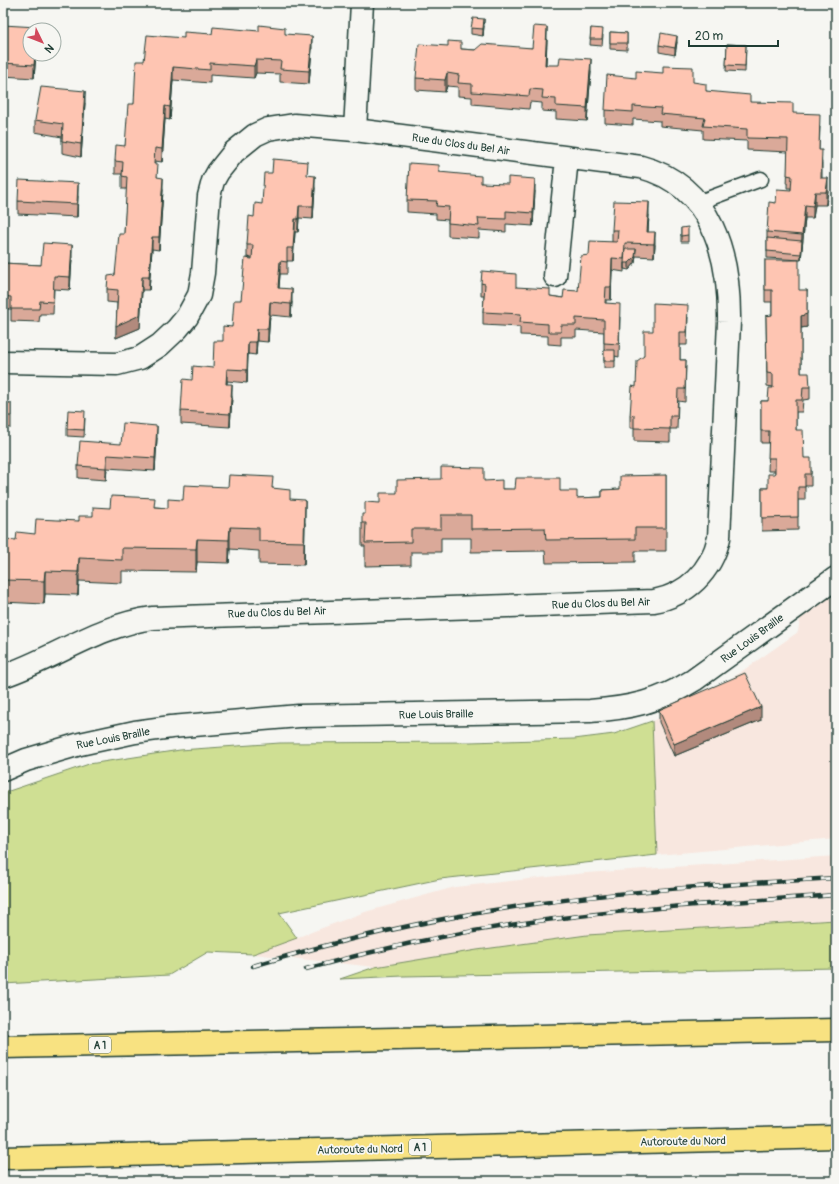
<svg xmlns="http://www.w3.org/2000/svg" width="839" height="1184" font-family="Pangolin,sans-serif">
  <style>
    .built { fill: #f8e7df }
    .green { fill: #cfdf93; stroke: #778e64 }
    .lines { fill: none; stroke-linecap: round; stroke-linejoin: round }
    .lane-casing { stroke: #1f3d34; stroke-width: 17 }
    .street-casing { stroke: #1f3d34; stroke-width: 25 }
    .highway-casing { stroke: #1f3d34; stroke-width: 25 }
    .lane { stroke: #f6f6f2; stroke-width: 14 }
    .street { stroke: #f6f6f2; stroke-width: 22 }
    .highway { stroke: #f8e281; stroke-width: 22 }
    .rail-casing { stroke: #1f3d34; stroke-width: 4.5 }
    .rail { stroke: #f6f6f2; stroke-width: 3; stroke-dasharray: 9; stroke-linecap: butt }
    .wall { fill: #daa999; stroke: #1f3d34 }
    .shaded-wall { fill: #b28a7d; stroke: #1f3d34 }
    .building { fill: #fec5b2; stroke: #1f3d34 }
    .labels { text-anchor: middle; stroke-width: 3.5; stroke-linejoin: round; paint-order: stroke }
    .shield { fill: #f6f6f2; stroke: #60746d; stroke-width: 1 }
    .shield-label { font-size: 10px; font-weight: bold; fill: #1f3d34 }
    .street-label { font-size: 11px; fill: #1f3d34; stroke: #f6f6f2 }
  </style>
  <rect width="100%" height="100%" fill="#f6f6f2"/>
  <filter id="ink" filterUnits="userSpaceOnUse"><feTurbulence type="fractalNoise" baseFrequency=".025" numOctaves="2"/><feDisplacementMap in="SourceGraphic" scale="8" xChannelSelector="R" yChannelSelector="G"/><feConvolveMatrix kernelMatrix="1 2 1 2 8 2 1 2 1" color-interpolation-filters="sRGB"/></filter>
  <g filter="url(#ink)">
    <path class="built" d="M836 591V839L657 855 652 721 711 693 798 632 800 619Z
      M836 856V920L587 935 477 950 375 967 253 954 365 912 455 887 586 873Z"/>
    <path class="green" d="M652 721 657 855 440 879 279 913 297 938 253 954 208 952 169 975 3 984V793L6 792 89 764 180 750 280 743 470 742 574 739 614 734Z
      M836 920V968L403 976 340 979 375 967 477 950 587 935Z"/>
    <g class="lines">
      <defs>
        <path id="lane" d="M697 203 761 179"/>
        <path id="street" d="M355 130 362 3
          M555 276 567 158
          M3 362 117 364 140 358 160 345 177 329 187 317 199 295 203 273 209 196 213 181 218 172 234 152 255 135 268 129 294 125 355 130 641 167C713 186 730 257 729 322L719 538C711 572 687 595 654 601L153 618C98 625 54 659 3 676
          M3 770 26 760 80 744 135 732 171 727 299 716 590 711C630 708 659 702 694 680L836 578"/>
        <path id="highway" d="M3 1047 836 1030
          M3 1158 836 1137"/>
      </defs>
      <use href="#lane" class="lane-casing"/>
      <use href="#street" class="street-casing"/>
      <use href="#highway" class="highway-casing"/>
      <use href="#lane" class="lane"/>
      <use href="#street" class="street"/>
      <use href="#highway" class="highway"/>
      <defs>
        <path id="rail" d="M253 966C343 939 435 918 528 905 630 890 733 884 836 878
          M306 969C395 944 487 926 579 916 665 906 750 901 836 895"/>
      </defs>
      <use href="#rail" class="rail-casing"/>
      <use href="#rail" class="rail"/>
    </g>
    <path class="wall" d="M3 25 30 54H36L34 78 3 76Z
      M484 26 483 36 471 34V28Z
      M591 28 603 35 602 46 590 45Z
      M610 32 627 33V50L610 49Z
      M212 34H285L312 49 309 84 280 82V74L256 73 254 78 210 75V83L173 80 170 120 165 119 162 162 155 161V164L157 177 163 190 159 250 152 249 149 290H142L140 328 116 338 117 303 107 302V289L115 275 124 234 127 189H122V174H115V161L125 146 134 104 144 61 184 38Z
      M547 40 546 65 591 72 587 121 556 119V112L542 111V103L530 102 529 109 472 104V97L458 96V87L447 86 445 92 416 90V78L461 49 475 50 532 48Z
      M677 42 675 55 659 52V45Z
      M727 44 746 45 745 72 726 71Z
      M693 83 706 91 793 113 820 127 819 150 822 163V178L828 191 826 205H815L813 218H805L801 260 767 258V232L776 203 791 190V188H787L788 152 747 150V141L703 139V130L660 126V121L633 119V125L605 123V110Z
      M85 103 81 157 62 153V137L35 132V120Z
      M439 172 481 183 535 191 533 226 506 224V232L479 230V238L448 236V220L436 219V214L407 212V200Z
      M308 176 315 188 313 219 299 218 298 232H295L293 261H287V274H280L279 288 292 302 291 317 270 315 268 342 257 341 256 355 248 354 247 383 227 381V384L232 397 230 427 181 424V411L192 380 213 368 223 341 232 327 241 300 252 259V258L247 257V245L254 217 262 204Z
      M78 196 77 217 18 214V201Z
      M649 215 648 232 655 245 654 257 636 256 635 263 629 270 624 269V263V272L612 270 611 300H606V304L620 317 619 357 615 356V368H604V332L576 330V337H561V345L548 344V336L520 335V327L483 325V312L484 296H481V283L516 287 550 296 563 298 578 291 589 255 612 242V230Z
      M681 228 688 235V242H681Z
      M72 258 70 290 54 289 53 314H40L39 322 11 321V309H3V263L41 265Z
      M765 260 799 290 807 327 801 328V373L810 387V399L803 400 802 412H796V430L804 458 811 470V486H805V500H798V530L762 531V488H768L775 474V471H768L769 443H761V401H768L773 388V387L767 386 766 316 772 315V302H765Z
      M688 317 687 345H680V360H686L685 402 678 401 677 429H670V442L634 441V428H630V416L636 387 644 356 653 331Z
      M3 403H11V428H4Z
      M85 418 84 437 67 436V429Z
      M157 438 155 471 107 468 106 480 78 478V466L121 444Z
      M666 475V551H635V562L546 563 545 551 471 552V538H441V552H411V565L365 566V546H362V523L365 514 397 493 484 481 502 489 560 491 577 498 602 497V490L620 489Z
      M228 487 273 488 290 499 305 523 304 565 259 564V551L230 549 229 563 197 562 196 572 122 571V583L79 581 78 595 45 594 44 604 3 602V544L79 521 93 516 110 508 155 507 168 508 183 500Z
      M659 710 761 720 674 756 659 722Z"/>
    <path class="shaded-wall" d="M484 19V26L483 36V29Z
      M547 27V40L545 77V65Z
      M312 36V49L309 84V71Z
      M677 36V42L675 55V48Z
      M35 54H36L34 78V65Z
      M591 59V72L587 121V108Z
      M256 60V73L254 78V66Z
      M173 67V80L170 120V107Z
      M447 73V86L445 92V80Z
      M85 91V103L81 157V144Z
      M165 106V119L162 162V149Z
      M315 176V188L313 219V206Z
      M163 178V190L159 250V237Z
      M828 178V191L826 205V192Z
      M535 179V191L533 226V213Z
      M78 183V196L77 217V204Z
      M815 192V205L813 218V206Z
      M649 202V215L647 245V232Z
      M805 205V218L801 260 802 235Z
      M299 206V218L298 232V219Z
      M295 219V232L293 261V248Z
      M655 232V245L654 257V244Z
      M152 237V249L149 290V277Z
      M72 245V258L70 290V277Z
      M636 249 635 263 629 270V263Z
      M612 258V270L611 300V287Z
      M280 261V274L278 301V288Z
      M142 277V290L140 328 116 338V326Z
      M292 289V302L291 317V304Z
      M807 290V327L801 328V316Z
      M270 302V315L268 342V329Z
      M257 329V341L256 355V342Z
      M248 342V354L247 383V370Z
      M227 369V381L226 397V384Z
      M232 384V397L230 427V414Z
      M4 416V428L3 443V430Z
      M157 426V438L155 471V458Z
      M107 455V468L106 480V468Z
      M305 500V523L304 565V542Z
      M230 527V549L229 563V540Z
      M197 539V562L196 572V549Z
      M79 558V581L78 595V572Z
      M45 571V594L44 604V581Z
      M761 707V720L674 756V744Z"/>
    <path class="building" d="M473 18 484 19 483 29 471 28Z
      M3 25 37 27V30H30V54H35L34 65 3 63Z
      M259 25 285 28V34L312 36 309 71 280 69 281 61 256 60 254 66 210 63V70L173 67 170 107 165 106 162 149 155 148 154 164H158L157 177 163 178 159 237H152L149 277H142L140 315 116 326 118 290 107 289 108 276 115 275 119 234H124L127 177 122 176 123 162 115 161 116 145 125 146 128 104H134L136 61H144L147 35 184 38V32L212 34 213 27 259 31Z
      M534 26 547 27 545 65H559L560 57 591 59 587 108 556 106V99L542 98 543 90 530 89 529 96 472 92V84L458 83 459 75 447 73 445 80 416 78 419 44 448 46V41L461 42V49L475 50 482 44 532 48Z
      M591 28 603 29 602 39H590Z
      M610 32 627 33V43H610Z
      M661 33 677 36 675 48 659 45Z
      M727 44 746 45 745 66 726 65Z
      M663 66 693 67V82L706 84V91L750 95V102L793 103V113L820 114 819 150H822L821 178H828L826 192H815L813 206 805 205 802 235 767 232 769 202 776 203 777 189 791 190 792 176 787 175 788 139 747 138V129L703 126 705 118 660 114 661 108 633 106V112L605 110 607 75 636 78V71L663 73Z
      M41 87 85 91 81 144 62 141 63 124 35 120Z
      M273 159 308 162 307 175 315 176 313 206H299L298 219H295L293 248H287V262L280 261 278 288 292 289 291 304 270 302 268 329H257L256 342H248L247 370 227 369 226 384H232L230 414 181 411 183 379 192 380 193 366 213 368 214 341H223V326L232 327 234 300H241L245 258 252 259 253 245H247L249 216 254 217 255 203 262 204 264 173H272Z
      M409 163 439 165V172L481 176V183L508 184V177L535 179 533 213 506 211V219L478 218 479 226 448 223 449 207 436 206 437 201 407 200Z
      M19 180 78 183 77 204 18 201Z
      M614 201 649 202 647 232H655L654 244 625 243 624 259 612 258 611 287H606L605 303 620 304 619 344 604 343V320L576 318V325H561V332H548V324L520 322 521 314 483 312 485 284 481 283 482 271 516 274V287L550 289V296L563 298 564 290 578 291 581 256 589 255 590 241 617 242 618 230H612Z
      M688 227V235L681 236V228Z
      M767 238 802 241 801 254 767 251Z
      M43 243 72 245 70 277 54 276 53 302 40 301 39 309H11V297L3 296V263L41 265Z
      M625 249H636L635 257 629 263H624Z
      M765 260H799V290H807V314L801 316V373H809L810 387H803L802 400H796V430H803L804 458H811V474H805V487H798V517L762 518V488H768V474H775V458H768L769 431H761V401H768L769 388H773V374L767 373 766 316 772 315V290H765Z
      M653 303 688 305 687 332H680V360H686L685 389H678L677 416H670V429L634 428V415L630 416 632 386 636 387 637 361 644 356V331H653Z
      M604 350H615V361H604Z
      M3 403H11V416H4L3 430Z
      M68 410 85 411 84 430 67 429Z
      M123 423 157 426 155 458 107 455 106 468 78 466 80 441 121 444Z
      M441 467 484 468V481L502 480V489H515L516 478H560V491H577V498L602 497V490L620 489V476L666 475V528H635V539L546 540 545 528 471 529V515H441V529H411V542L365 543 366 523H362V514H365V502L380 503V493H397V480L441 479Z
      M229 475 273 477 272 488 290 490V499L305 500 304 542 259 541V528L230 527 229 540 197 539 196 549 122 548V560L79 558 78 572 45 571 44 581 3 580V544H4L5 539 16 540 17 532 35 534 36 519 79 521V516H93V507L110 508 111 496 155 498 154 507 168 508V499L183 500 184 485 228 487Z
      M745 673 761 707 674 744 659 710Z"/>
  </g>
  <g class="labels">
    <g class="shield">
      <rect x="89" y="1037" width="22" height="16" rx="3"/>
      <rect x="409" y="1139" width="22" height="16" rx="3"/>
    </g>
    <g class="shield-label">
      <text x="100" y="1049">A 1</text>
      <text x="420" y="1151">A 1</text>
    </g>
    <g class="street-label">
      <text transform="translate(461 144) rotate(8)" y="4">Rue du Clos du Bel Air</text>
      <text transform="translate(601 603) rotate(-2)" y="4">Rue du Clos du Bel Air</text>
      <text transform="translate(277 612) rotate(-2)" y="4">Rue du Clos du Bel Air</text>
      <text transform="translate(752 638) rotate(-36)" y="4">Rue Louis Braille</text>
      <text transform="translate(436 714) rotate(-1)" y="4">Rue Louis Braille</text>
      <text transform="translate(113 738) rotate(-11)" y="4">Rue Louis Braille</text>
      <text transform="translate(683 1141) rotate(-1)" y="4">Autoroute du Nord</text>
      <text transform="translate(360 1149) rotate(-1)" y="4">Autoroute du Nord</text>
    </g>
  </g>
  <rect width="839" height="1184" fill="none" stroke="#f6f6f2" stroke-width="16"/>
  <rect x="8" y="8" width="823" height="1168" fill="none" stroke="#1f3d34" stroke-width="1.5" filter="url(#ink)"/>
  <g transform="translate(42 42) rotate(133)"><circle r="19" fill="#f6f6f2" stroke="#a0aca6"/>
  <path d="M0-3L7 15L0 10L-7 15Z" fill="#d1495b"/>
  <text y="-6" font-size="11" font-weight="bold" text-anchor="middle" fill="#1f3d34">N</text>
  </g>
  <path d="M689 40v6h89v-6" fill="none" stroke="#1f3d34" stroke-width="2"/>
  <text x="695" y="40" font-size="12" fill="#1f3d34" stroke="#f6f6f2" stroke-width="3" paint-order="stroke">20 m</text>
</svg>
